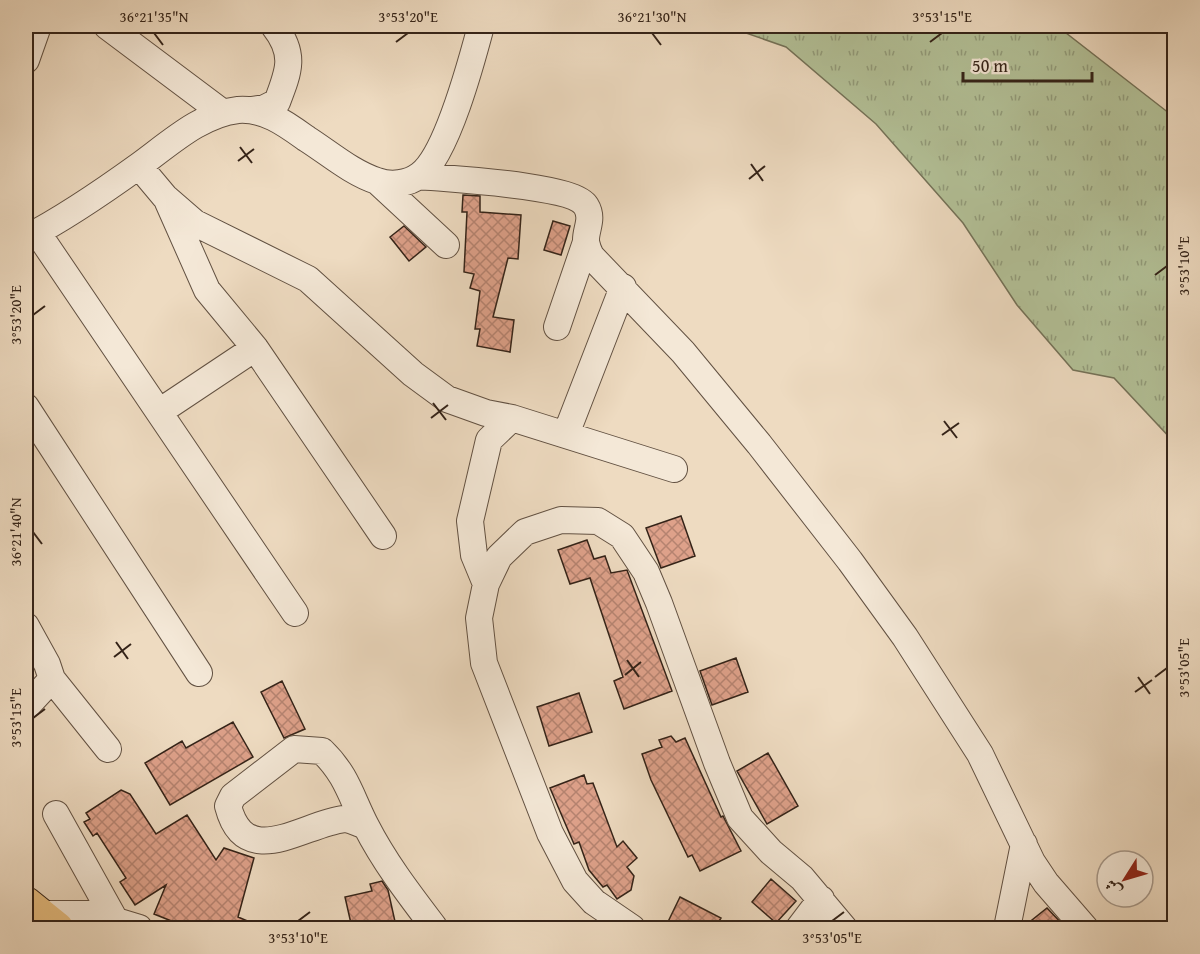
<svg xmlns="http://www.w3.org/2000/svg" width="1200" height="954" font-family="'Gentium Book Plus',Amiri,serif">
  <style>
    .grass { fill: url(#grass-tufts); stroke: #747258; stroke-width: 1.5 }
    .building { fill: url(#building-cross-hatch); stroke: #342318; stroke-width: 1.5 }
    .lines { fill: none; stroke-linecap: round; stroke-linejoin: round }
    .minor-casing { stroke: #625142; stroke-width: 28 }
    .major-casing { stroke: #342318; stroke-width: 34 }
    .minor { stroke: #f4e8d7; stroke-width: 26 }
    .major { stroke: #e7be80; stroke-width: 32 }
    .ticks { fill: none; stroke: #342318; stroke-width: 2 }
    .neatline { fill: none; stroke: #342318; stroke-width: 2 }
    .ticks-label { font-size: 15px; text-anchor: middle; fill: #342318 }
  </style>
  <defs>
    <pattern id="grass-tufts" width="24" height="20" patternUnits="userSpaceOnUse" patternTransform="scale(1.5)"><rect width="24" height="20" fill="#b3c198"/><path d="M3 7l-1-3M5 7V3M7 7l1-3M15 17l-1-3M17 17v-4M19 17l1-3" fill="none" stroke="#929c7b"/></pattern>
    <pattern id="building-cross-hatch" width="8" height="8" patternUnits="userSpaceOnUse" patternTransform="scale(1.5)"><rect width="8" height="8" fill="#dea18a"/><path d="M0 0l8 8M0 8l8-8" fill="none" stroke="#b58370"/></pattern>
  </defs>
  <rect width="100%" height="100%" fill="#eedbc1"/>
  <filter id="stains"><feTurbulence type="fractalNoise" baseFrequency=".00333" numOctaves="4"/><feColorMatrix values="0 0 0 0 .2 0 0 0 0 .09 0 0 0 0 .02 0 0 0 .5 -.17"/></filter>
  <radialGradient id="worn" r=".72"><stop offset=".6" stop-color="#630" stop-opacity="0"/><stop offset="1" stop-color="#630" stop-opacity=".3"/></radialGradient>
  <path class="grass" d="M726 26H1057L1174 117V442L1114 378 1073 370 1017 305 963 223 876 124 786 47Z"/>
  <path class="building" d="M463 195 480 196V212L521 215 518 259 508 258 493 317 514 320 510 352 477 346 480 329H475L480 291 470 288 474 274 464 272 467 212H462Z
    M553 221 570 226 561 255 544 250Z
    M404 226 426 247 409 261 390 237Z
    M681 516 695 556 661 568 646 528Z
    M587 540 594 559 605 556 611 573 627 570 672 691 624 709 614 681 623 677 590 578 570 584 558 550Z
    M736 658 748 692 712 705 700 671Z
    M282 681 305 729 284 738 261 692Z
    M579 693 592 732 549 746 537 707Z
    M233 722 253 757 170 805 145 763 182 741 186 748Z
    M671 736 676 742 685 738 721 817 723 816 741 851 700 871 692 855 688 857 651 780 642 754 662 747 659 740Z
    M768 753 798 806 767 824 737 771Z
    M584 775 587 784 593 783 617 847 623 841 637 858 627 867 634 876 631 890 617 899 607 885 603 887 589 870 579 842 574 844 550 788Z
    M121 790 130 794 156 834 187 815 216 860 224 848 254 858 238 917 264 928H189L154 914 166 885 135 905 120 882 126 878 97 833 93 836 84 822 90 819 86 813Z
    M771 879 796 901 776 923 752 902Z
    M382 881 388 890 396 926 352 928 345 897 372 891 370 884Z
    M680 897 721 918 715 928H665Z
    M1047 908 1066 928H1022Z"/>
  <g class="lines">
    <defs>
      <path id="minor" d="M107 26 223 113
        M26 60 38 26
        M251 110 265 108 277 102C289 71 296 54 274 26
        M139 166 165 197 195 223 308 279 413 374 447 399 486 413 512 418 674 469
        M419 176C449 179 573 185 586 206 594 219 585 230 586 242 587 247 589 252 591 256L683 352 759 444 850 561 905 637 980 754 1032 862 1046 883 1085 928
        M377 181 446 245
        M168 202 207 290 255 348 383 536
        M37 232 295 613
        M26 238C65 218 104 191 140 165 169 144 201 114 238 110 265 108 286 124 307 139 329 153 352 173 377 181 391 186 408 184 420 175 447 154 472 60 481 26
        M557 327 586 242
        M26 407 199 673
        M159 412 255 348
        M566 434 623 287
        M486 584 474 555 470 521 489 440 512 418
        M26 626 47 664 52 679 26 707
        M52 679 108 749
        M56 814 115 920
        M366 826C359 824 351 819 344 819 303 824 245 872 228 806L233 796 294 749 322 751C347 775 351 797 366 826 385 863 409 894 434 927
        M42 914H93L139 928
        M632 928 594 902 575 881 550 833 484 663 479 618 486 584 499 557 525 532 561 520 598 521 622 536 646 572 659 603 717 763 740 818 771 852 802 878 844 928
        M799 928 821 899
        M1007 928 1024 844"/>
      <path id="major" d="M26 903 57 928"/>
    </defs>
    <use href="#minor" class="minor-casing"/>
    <use href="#major" class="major-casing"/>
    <use href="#minor" class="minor"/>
    <use href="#major" class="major"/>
  </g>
  <path class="ticks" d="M154 33 163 45M652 33 661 45M396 42 408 33M930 42 942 33M240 147 252 163M238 161 254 149M751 164 763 181M749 179 765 166M1155 275 1167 266M33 315 45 306M433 403 446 420M431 418 448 405M944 421 957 438M942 435 959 423M33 532 42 544M116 642 128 659M114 657 131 644M627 660 639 677M625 675 641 662M1138 677 1150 694M1155 677 1167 668M1135 692 1152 680M33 718 45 709M298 921 310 912M832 921 844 912"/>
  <rect width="1200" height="954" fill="none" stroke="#eedbc1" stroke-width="66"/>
  <g transform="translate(1125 879) rotate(233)"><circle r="28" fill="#f4e8d7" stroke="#a7998b" stroke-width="1.5"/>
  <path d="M0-4.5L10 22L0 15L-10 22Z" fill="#8f2418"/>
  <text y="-9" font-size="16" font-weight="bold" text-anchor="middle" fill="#342318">ش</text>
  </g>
  <path d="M963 72v9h129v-9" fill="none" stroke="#342318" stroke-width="3"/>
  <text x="972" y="72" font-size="18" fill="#342318" stroke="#f4e8d7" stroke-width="4.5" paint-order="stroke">50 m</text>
  <rect x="33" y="33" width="1134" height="888" class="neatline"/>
  <g class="ticks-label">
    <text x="154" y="22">36°21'35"N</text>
    <text x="408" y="22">3°53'20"E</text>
    <text x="652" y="22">36°21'30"N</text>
    <text x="942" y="22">3°53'15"E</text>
    <text transform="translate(1184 266) rotate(-90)" y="5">3°53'10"E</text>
    <text transform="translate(16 315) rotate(-90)" y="5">3°53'20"E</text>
    <text transform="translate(16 532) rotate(-90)" y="5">36°21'40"N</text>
    <text transform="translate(1184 668) rotate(-90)" y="5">3°53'05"E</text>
    <text transform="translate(16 718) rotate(-90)" y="5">3°53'15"E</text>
    <text x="298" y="943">3°53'10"E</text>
    <text x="832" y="943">3°53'05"E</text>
  </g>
  <rect width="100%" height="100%" filter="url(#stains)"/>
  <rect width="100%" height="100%" fill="url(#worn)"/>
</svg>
